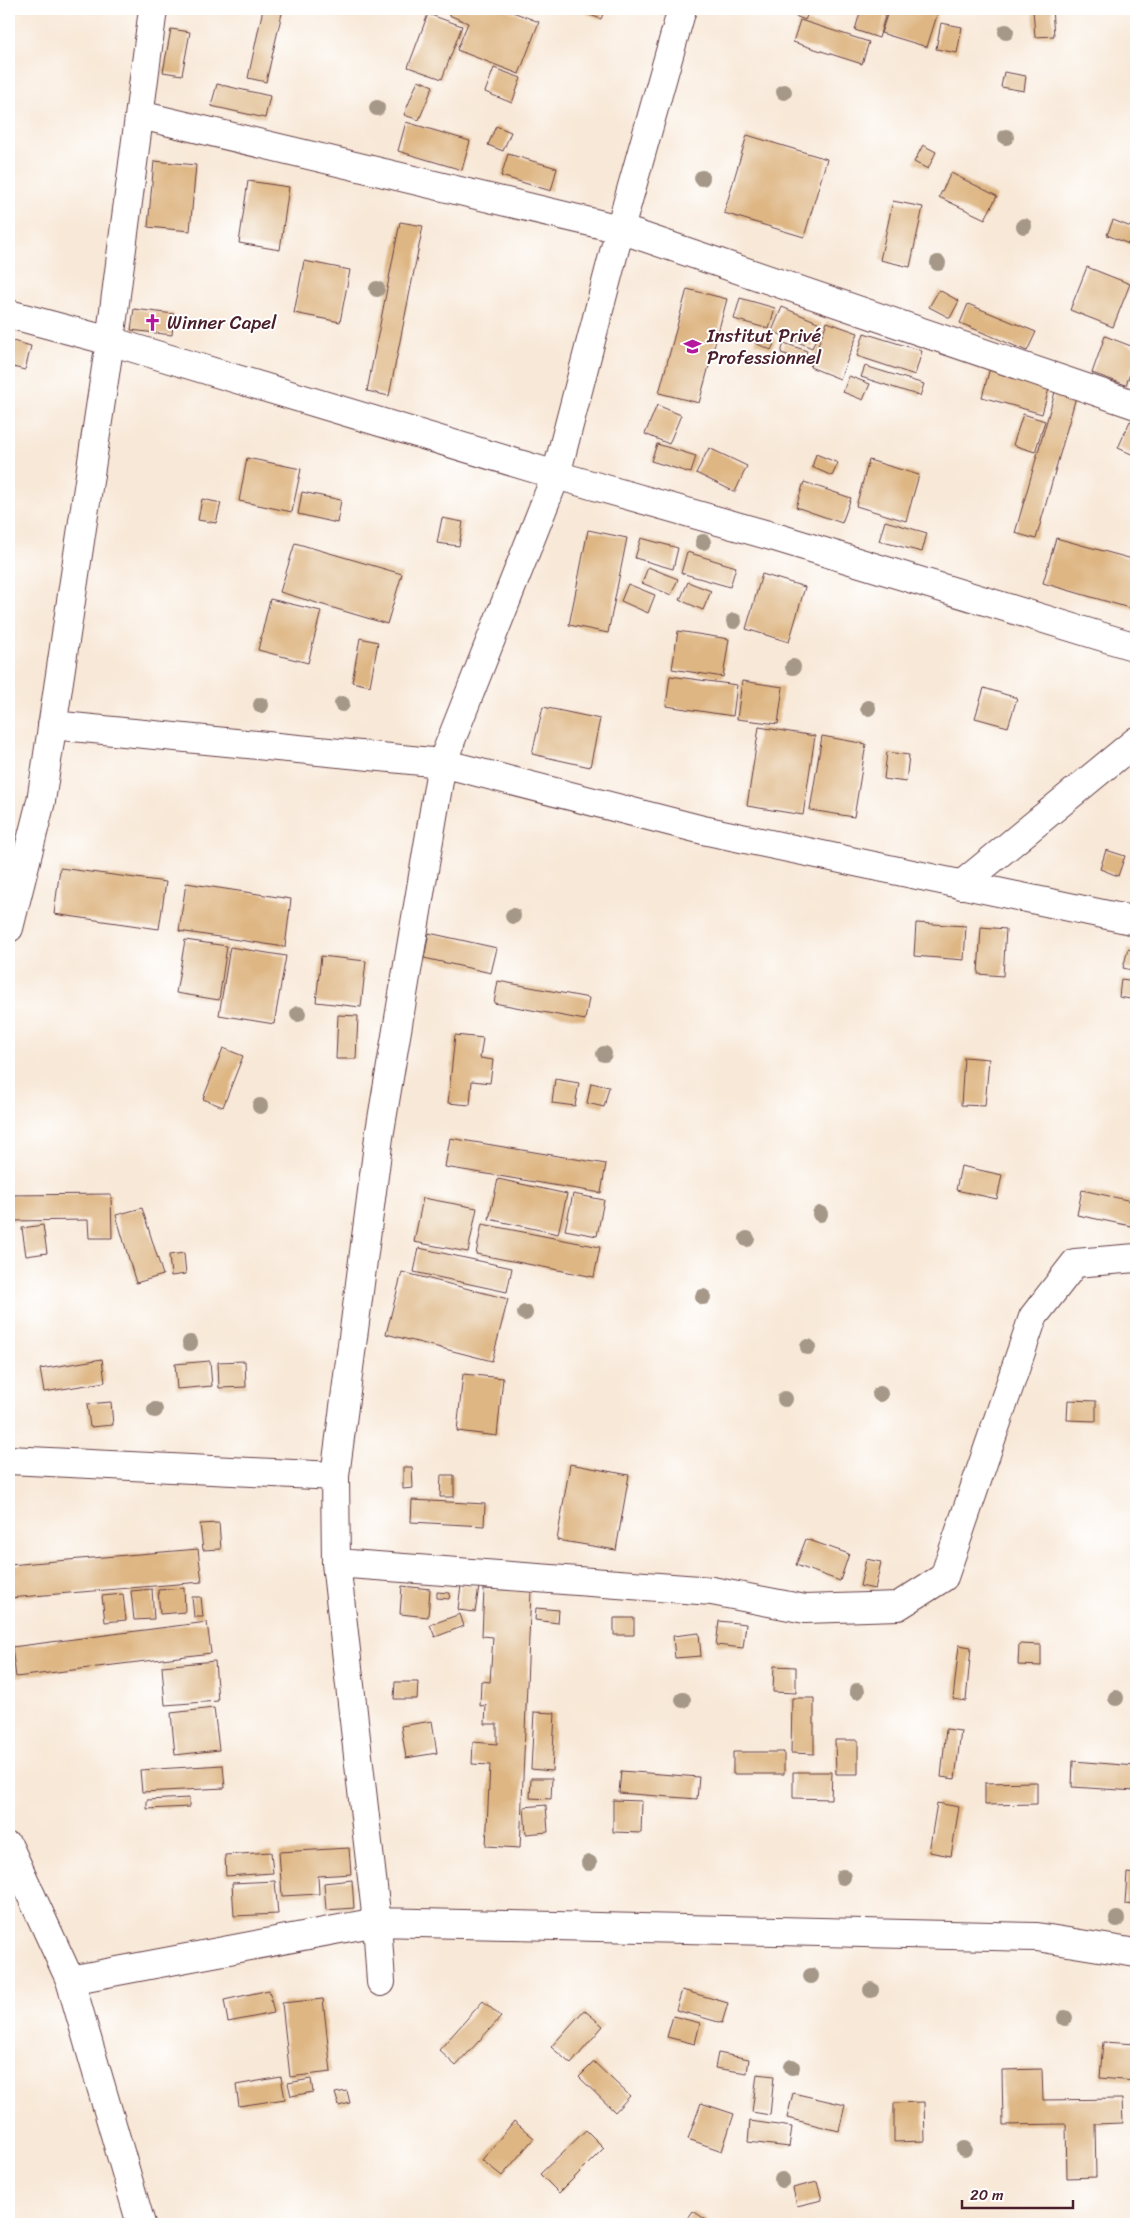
<svg xmlns="http://www.w3.org/2000/svg" width="1145" height="2233" font-family="Sriracha,sans-serif">
  <style>
    .building { fill: #deb683 }
    .lines { fill: none; stroke-linecap: round; stroke-linejoin: round }
    .minor-casing { stroke: #643d45; stroke-width: 30 }
    .minor { stroke: #fff; stroke-width: 28 }
    .tree { fill: #a59888 }
    .labels { text-anchor: middle; stroke-width: 4; stroke-linejoin: round; paint-order: stroke }
    .poi-label { font-size: 19px; fill: #4a1f2b; stroke: #fff; text-anchor: start }
  </style>
  <rect width="100%" height="100%" fill="#fff"/>
  <filter id="ink" filterUnits="userSpaceOnUse"><feTurbulence type="fractalNoise" baseFrequency=".02" numOctaves="2"/><feDisplacementMap in="SourceGraphic" scale="10" xChannelSelector="R" yChannelSelector="G"/><feConvolveMatrix kernelMatrix="1 2 1 2 8 2 1 2 1" color-interpolation-filters="sRGB"/></filter>
  <filter id="wash" filterUnits="userSpaceOnUse"><feTurbulence type="fractalNoise" baseFrequency=".0096" numOctaves="4" result="noise"/><feDisplacementMap in="SourceGraphic" scale="20" xChannelSelector="R" yChannelSelector="G"/><feGaussianBlur stdDeviation="1.12" result="paint"/><feColorMatrix in="noise" values="0 0 0 0 0 0 0 0 0 0 0 0 0 0 0 0 0 1.4 0 .05"/><feComposite in="paint" operator="in"/></filter>
  <g filter="url(#wash)">
    <rect width="100%" height="100%" fill="#f8e8d7"/>
    <g id="blocks">
      <path class="building" d="M263 9H283L266 82 248 78Z
        M451 9H505L539 22 519 74 457 50 468 23 449 15Z
        M574 9H605L601 19Z
        M649 9H673L670 17Z
        M778 9H810L805 20Z
        M861 9H873L886 13 879 38 855 30Z
        M889 9H939L927 47 881 33Z
        M1033 9H1052L1054 36 1035 37Z
        M428 14 462 26 442 79 408 67Z
        M800 20 869 42 862 64 793 42Z
        M941 23 962 27 957 53 936 49Z
        M171 29 190 32 182 75 163 72Z
        M494 68 521 78 512 103 485 92Z
        M1004 72 1026 76 1024 91 1001 87Z
        M418 80 433 86 419 120 404 115Z
        M217 84 270 96 265 118 211 106Z
        M406 122 470 141 462 170 398 151Z
        M496 126 511 132 503 151 488 145Z
        M747 135 827 159 804 237 724 213Z
        M923 145 936 152 928 169 914 162Z
        M508 154 557 168 551 191 501 176Z
        M154 161 196 165 190 231 148 227Z
        M951 173 997 196 985 219 939 197Z
        M248 181 289 187 280 250 239 243Z
        M893 201 923 207 910 267 880 260Z
        M1113 220 1136 229V247L1107 235Z
        M400 222 423 226 389 396 367 391Z
        M304 261 350 270 340 322 294 313Z
        M1087 267 1130 284 1113 327 1070 310Z
        M687 289 727 299 699 403 659 393Z
        M939 290 959 301 950 318 929 307Z
        M740 298 775 308 769 329 734 319Z
        M968 304 1036 332 1027 351 960 323Z
        M782 307 822 324 812 348 772 331Z
        M134 309 174 314 172 335 131 330Z
        M827 322 858 333 840 379 810 367Z
        M759 333 776 340 771 350 755 343Z
        M864 333 922 351 915 375 857 356Z
        M1105 336 1136 348V357L1126 385 1092 373Z
        M9 340 31 346 25 370 9 366Z
        M784 343 807 351 804 360 781 353Z
        M865 366 924 384 920 396 861 377Z
        M990 368 1050 385 1042 414 982 397Z
        M849 376 870 384 863 400 843 392Z
        M1055 392 1076 397 1036 539 1015 533Z
        M657 405 681 415 669 444 645 434Z
        M1023 414 1045 421 1035 452 1013 445Z
        M1130 421 1136 424V456L1118 448Z
        M657 444 696 456 691 473 651 461Z
        M709 448 747 466 735 492 696 473Z
        M816 454 838 463 832 476 812 467Z
        M247 458 301 469 292 512 239 501Z
        M869 460 919 475 906 521 856 506Z
        M804 482 851 498 842 523 796 507Z
        M302 492 341 500 337 523 298 514Z
        M202 499 221 503 216 523 198 520Z
        M442 518 463 522 459 546 437 543Z
        M885 521 927 533 922 552 879 541Z
        M588 530 627 538 608 633 569 625Z
        M641 538 678 548 673 569 635 558Z
        M1056 538 1136 560V610L1043 583Z
        M295 543 402 574 387 624 280 592Z
        M687 552 736 567 730 587 681 573Z
        M648 567 678 579 671 595 642 583Z
        M762 574 805 587 789 642 746 629Z
        M688 582 711 591 703 610 680 600Z
        M628 584 655 595 648 613 621 601Z
        M270 599 321 611 308 663 258 650Z
        M678 631 729 639 723 677 672 669Z
        M360 638 378 642 370 686 352 682Z
        M670 676 737 685 733 716 666 706Z
        M742 681 783 687 778 724 737 719Z
        M984 688 1017 698 1008 727 975 718Z
        M543 707 600 719 590 767 532 754Z
        M759 727 815 736 803 815 747 806Z
        M822 736 866 744 854 817 810 810Z
        M887 752 909 755 906 782 884 779Z
        M1106 850 1125 856 1118 876 1100 869Z
        M60 868 166 882 159 929 54 914Z
        M186 883 291 899 285 947 179 931Z
        M916 923 966 926 964 960 914 956Z
        M981 927 1006 929 1003 976 978 974Z
        M429 933 497 948 491 973 424 958Z
        M185 940 227 946 219 1000 176 993Z
        M230 947 286 956 274 1024 219 1015Z
        M1128 949 1136 951V971L1123 968Z
        M321 956 366 961 361 1007 316 1002Z
        M1121 979 1136 981V1000L1119 997Z
        M498 981 589 998 585 1020 494 1003Z
        M338 1015 358 1016 356 1059H336Z
        M455 1035 483 1038 480 1058 493 1060 490 1083 472 1081 470 1105 448 1103Z
        M223 1048 243 1056 223 1107 203 1099Z
        M964 1057 989 1059 985 1106 961 1105Z
        M555 1079 579 1083 575 1106 552 1103Z
        M591 1083 609 1087 604 1107 587 1103Z
        M450 1138 606 1164 601 1193 445 1167Z
        M961 1166 1002 1175 997 1199 956 1190Z
        M498 1179 567 1194 558 1234 489 1219Z
        M1082 1190 1136 1202V1227L1077 1215Z
        M111 1194 112 1238H89L88 1220 9 1221V1195Z
        M573 1194 604 1200 597 1236 565 1230Z
        M423 1198 477 1208 468 1252 414 1242Z
        M142 1208 163 1275 136 1283 116 1215Z
        M482 1224 600 1247 594 1277 476 1254Z
        M43 1225 47 1253 26 1256 22 1228Z
        M419 1248 512 1268 507 1292 414 1272Z
        M184 1253 186 1274 171 1276 169 1255Z
        M402 1272 508 1299 492 1361 386 1334Z
        M102 1359 105 1382 44 1392 40 1369Z
        M210 1361 212 1386 177 1389 175 1364Z
        M245 1361 246 1387 219 1388 218 1362Z
        M463 1374 503 1378 497 1436 457 1431Z
        M1068 1400 1096 1401V1421L1067 1420Z
        M111 1402 113 1425 90 1427 87 1404Z
        M570 1464 629 1475 616 1550 557 1540Z
        M403 1467H412L413 1488 403 1489Z
        M441 1475H454V1497H440Z
        M412 1500 485 1504 484 1526 411 1522Z
        M219 1523 221 1549 203 1550 200 1524Z
        M806 1539 849 1554 840 1581 796 1565Z
        M198 1549 202 1582 9 1598V1565Z
        M866 1559 881 1562 875 1589 860 1586Z
        M461 1584 479 1587 475 1612 458 1610Z
        M402 1586 430 1589 428 1617 400 1614Z
        M184 1588 185 1612 160 1614 158 1590Z
        M152 1589 154 1619 134 1620 131 1591Z
        M484 1589 531 1591 520 1848 486 1846 490 1765 472 1764 473 1742 497 1744V1724H485L486 1705 480 1706 481 1681 490 1682 493 1637 482 1636Z
        M437 1592 450 1593 449 1599 437 1598Z
        M123 1594 126 1620 105 1622 102 1596Z
        M192 1597H201L203 1617H194Z
        M536 1608 559 1610 558 1623 535 1620Z
        M460 1614 464 1626 435 1637 430 1625Z
        M614 1618H634V1635H614Z
        M719 1621 746 1624 743 1648 716 1645Z
        M207 1622 211 1653 16 1677 12 1647Z
        M699 1633 701 1656 675 1658 673 1636Z
        M1019 1644 1041 1645V1666L1018 1665Z
        M959 1645 971 1647 966 1701 953 1699Z
        M215 1661 218 1701 165 1705 162 1666Z
        M774 1666 796 1667V1693L773 1692Z
        M395 1682H418L417 1699H394Z
        M792 1698H814V1754L791 1753Z
        M214 1708 219 1750 175 1755 171 1713Z
        M534 1712 555 1713 552 1771 531 1769Z
        M432 1721 437 1753 406 1758 401 1726Z
        M946 1729 961 1731 955 1779 941 1777Z
        M835 1740H858V1774H836Z
        M733 1752H784V1774H733Z
        M1073 1761 1136 1766V1791L1072 1787Z
        M223 1765 225 1788 142 1792 140 1770Z
        M621 1771 699 1777 697 1799 619 1793Z
        M793 1772H832L831 1799 793 1798Z
        M531 1778H552L551 1799 530 1798Z
        M1037 1782V1804L985 1805V1783Z
        M189 1798V1807L147 1809V1800Z
        M613 1800 642 1801 641 1833 613 1832Z
        M937 1803 959 1807 951 1856 929 1852Z
        M546 1805 548 1832 526 1834 524 1807Z
        M349 1848 351 1874 318 1876 319 1894 282 1896 279 1852Z
        M271 1852 273 1873 226 1876 225 1855Z
        M1127 1873 1136 1874V1905L1125 1904Z
        M352 1880 354 1908 326 1910 324 1883Z
        M275 1881 278 1914 234 1916 232 1883Z
        M269 1990 274 2013 228 2022 224 2000Z
        M682 1990 728 2003 722 2023 676 2010Z
        M323 1999 331 2072 290 2077 282 2003Z
        M483 2001 501 2017 456 2066 439 2050Z
        M584 2010 603 2026 571 2064 551 2047Z
        M673 2016 700 2023 695 2044 667 2037Z
        M1103 2042 1136 2044 1135 2081 1100 2078Z
        M718 2053 749 2059 747 2073 715 2068Z
        M594 2062 630 2096 615 2112 579 2077Z
        M1042 2069 1043 2100 1122 2099 1123 2123 1095 2124 1096 2177 1067 2178 1066 2124 1003 2125 1002 2070Z
        M757 2074 774 2076 770 2115 752 2112Z
        M281 2077 285 2099 239 2106 236 2085Z
        M311 2079 313 2092 291 2096 288 2083Z
        M347 2091 350 2103 339 2106 335 2093Z
        M793 2093 845 2105 839 2131 787 2118Z
        M924 2102 925 2141 894 2142V2103Z
        M701 2103 734 2114 722 2151 688 2139Z
        M514 2121 534 2138 502 2176 482 2160Z
        M750 2121 792 2127 789 2147 748 2142Z
        M586 2130 604 2148 559 2193 540 2174Z
        M817 2182 822 2200 797 2206 793 2188Z
        M693 2211 708 2221 705 2224H684Z"/>
    </g>
  </g>
  <g filter="url(#ink)">
    <use href="#blocks" fill-opacity="0" stroke="#643d45" stroke-width="1"/>
    <g class="lines">
      <defs>
        <path id="minor" d="M140 115 620 229 1136 405
          M9 314 110 341 556 475 775 537 1136 647
          M52 725 442 763 703 830 1136 921
          M961 885 1136 741
          M9 928 41 801 110 341 153 9
          M9 1460 335 1476
          M336 1563 712 1591 805 1609 898 1606 944 1577 1033 1317 1075 1263 1136 1258
          M9 1847 70 1980 141 2224
          M70 1980 377 1922 1037 1937 1136 1953
          M381 1982 377 1922 336 1563 335 1476 379 1137 442 763 556 475 620 229 682 9"/>
      </defs>
      <use href="#minor" class="minor-casing"/>
      <use href="#minor" class="minor"/>
    </g>
    <g class="tree">
      <circle cx="1006" cy="32" r="8"/>
      <circle cx="784" cy="92" r="8"/>
      <circle cx="377" cy="108" r="8"/>
      <circle cx="1006" cy="137" r="8"/>
      <circle cx="702" cy="178" r="8"/>
      <circle cx="1024" cy="226" r="8"/>
      <circle cx="938" cy="263" r="8"/>
      <circle cx="377" cy="289" r="8"/>
      <circle cx="703" cy="542" r="8"/>
      <circle cx="734" cy="621" r="8"/>
      <circle cx="793" cy="667" r="8"/>
      <circle cx="342" cy="704" r="8"/>
      <circle cx="261" cy="705" r="8"/>
      <circle cx="868" cy="708" r="8"/>
      <circle cx="513" cy="916" r="8"/>
      <circle cx="298" cy="1014" r="8"/>
      <circle cx="604" cy="1054" r="8"/>
      <circle cx="260" cy="1106" r="8"/>
      <circle cx="820" cy="1214" r="8"/>
      <circle cx="747" cy="1239" r="8"/>
      <circle cx="703" cy="1297" r="8"/>
      <circle cx="525" cy="1313" r="8"/>
      <circle cx="190" cy="1343" r="8"/>
      <circle cx="808" cy="1347" r="8"/>
      <circle cx="880" cy="1394" r="8"/>
      <circle cx="785" cy="1399" r="8"/>
      <circle cx="155" cy="1410" r="8"/>
      <circle cx="857" cy="1691" r="8"/>
      <circle cx="1116" cy="1698" r="8"/>
      <circle cx="683" cy="1700" r="8"/>
      <circle cx="589" cy="1863" r="8"/>
      <circle cx="843" cy="1877" r="8"/>
      <circle cx="1117" cy="1919" r="8"/>
      <circle cx="811" cy="1976" r="8"/>
      <circle cx="871" cy="1990" r="8"/>
      <circle cx="1065" cy="2018" r="8"/>
      <circle cx="792" cy="2067" r="8"/>
      <circle cx="964" cy="2149" r="8"/>
      <circle cx="782" cy="2180" r="8"/>
    </g>
  </g>
  <defs>
    <symbol id="church-bare" viewBox="-9 -9 18 18"><path d="M-1.2-6h2.4v3.5h3.3v2.4h-3.3V6h-2.4V-.1h-3.3v-2.4h3.3Z" fill="#b5179e" stroke="#fff" stroke-width="2.5" paint-order="stroke"/></symbol>
    <symbol id="university-bare" viewBox="-9 -9 18 18"><path d="M0-5L7-2L0 1L-7-2ZM-4 1L0 2.5L4 1V4Q0 6-4 4Z" fill="#b5179e" stroke="#fff" stroke-width="2.5" paint-order="stroke"/></symbol>
  </defs>
  <g fill-rule="evenodd">
    <use href="#church-bare" x="140" y="310" width="25" height="25"/>
    <use href="#university-bare" x="680" y="334" width="25" height="25"/>
  </g>
  <g class="labels">
    <g class="poi-label">
      <text x="167" y="329">Winner Capel</text>
      <text x="707" y="342">Institut Privé<tspan x="707" dy="22">Professionnel</tspan></text>
    </g>
  </g>
  <rect width="1145" height="2233" fill="none" stroke="#fff" stroke-width="30"/>
  <path d="M962 2200v8h111v-8" fill="none" stroke="#4a1f2b" stroke-width="2.5"/>
  <text x="970" y="2200" font-size="15" fill="#4a1f2b" stroke="#ffffff" stroke-width="4" paint-order="stroke">20 m</text>
</svg>
